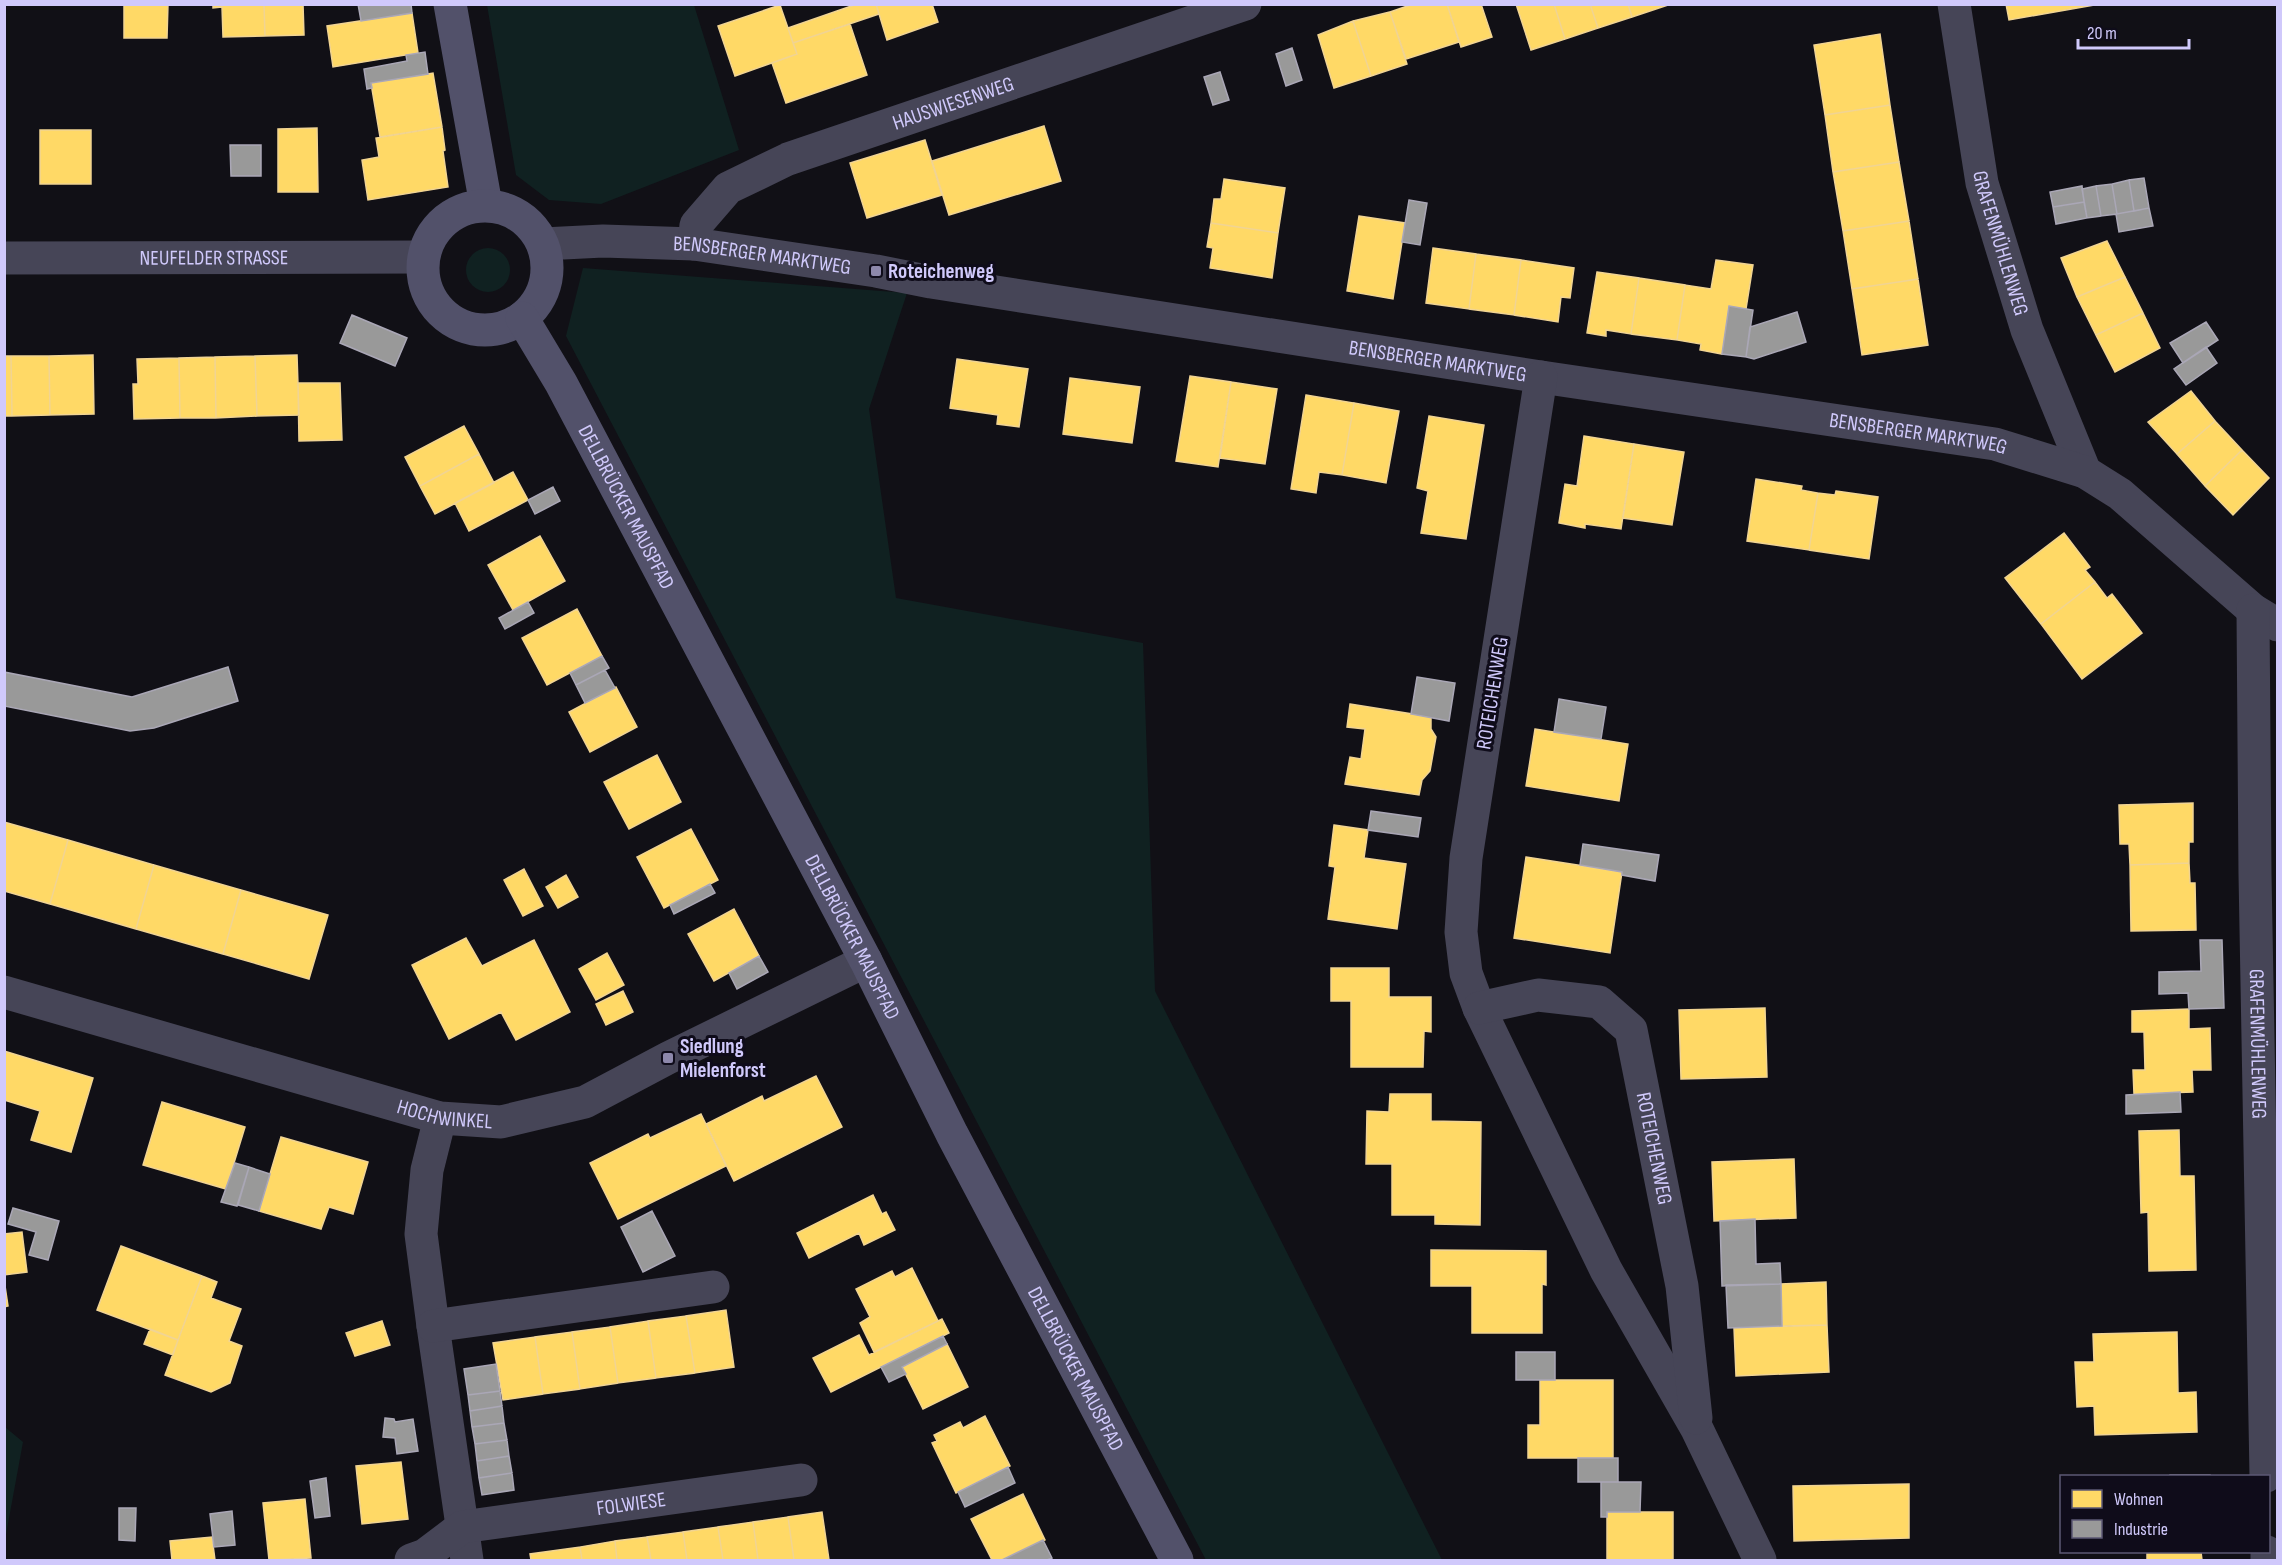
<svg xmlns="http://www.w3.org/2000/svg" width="2282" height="1565" font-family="'Sofia Sans Condensed',sans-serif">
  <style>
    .green { fill: #102121 }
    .homes { fill: #ffd966; stroke: #f1d493; stroke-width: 1.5 }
    .industry { fill: #999; stroke: #aaa7b6; stroke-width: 1.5 }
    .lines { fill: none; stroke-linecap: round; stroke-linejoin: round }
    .street { stroke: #464557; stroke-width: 33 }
    .secondary { stroke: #52516a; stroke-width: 33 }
    .poi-dot { fill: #8d88ab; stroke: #0f0c1a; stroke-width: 2 }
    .labels { text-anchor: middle; stroke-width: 6; stroke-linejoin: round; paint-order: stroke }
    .street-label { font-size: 21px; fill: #d0c9fb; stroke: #0f0c1a }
    .poi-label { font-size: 21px; font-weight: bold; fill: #d0c9fb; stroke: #0f0c1a; text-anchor: start }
  </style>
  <rect width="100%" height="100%" fill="#111016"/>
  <path class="green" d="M487 5H694L739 150 601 204 549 200 516 175Z
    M466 270a22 22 0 1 1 44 0a22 22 0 1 1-44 0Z
    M583 268 907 293 869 409 896 598 1143 643 1155 991 1442 1560H1206L566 336Z
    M5 1427 23 1442 5 1540Z"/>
  <path class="homes" d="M124 4H168L167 38H124Z
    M213 4H264L265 36 223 37 222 7 213 8Z
    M264 4H303L304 35 265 36Z
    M857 4H876L879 14 793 43 788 28Z
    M876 4H932L938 22 887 40Z
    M1413 4H1447L1459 42 1406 59 1390 12Z
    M1447 4H1481L1492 37 1461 47Z
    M1516 4H1554L1565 39 1531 50Z
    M1554 4H1590L1598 28 1565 39Z
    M1590 4H1628L1632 17 1598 28Z
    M1628 4H1671L1632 17Z
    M2006 4H2100L2009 20Z
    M780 5 797 54 735 76 718 26Z
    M1390 12 1407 64 1371 76 1353 21Z
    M412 13 418 53 333 67 327 26Z
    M1353 21 1371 76 1334 88 1318 35Z
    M850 24 867 75 786 103 772 63 797 54 793 43Z
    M1880 34 1890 105 1825 115 1814 45Z
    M433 73 442 127 380 137 371 83Z
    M1890 105 1899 162 1833 172 1825 115Z
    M1044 126 1061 181 949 215 932 161Z
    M442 127 445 150 443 151 448 187 368 200 362 160 379 157 376 138Z
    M317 128 318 192H278V129Z
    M40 130H91V184H40Z
    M925 140 942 195 867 218 850 163Z
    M1899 162 1909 221 1843 231 1833 172Z
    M1224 179 1285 188 1278 233 1211 223 1214 199H1221Z
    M1359 216 1405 223 1393 299 1347 291Z
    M1909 221 1918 279 1852 289 1843 231Z
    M1211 223 1278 233 1272 278 1210 268 1213 248 1207 247Z
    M2107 241 2125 277 2077 297 2061 258Z
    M1433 248 1476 254 1469 309 1426 303Z
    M1476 254 1521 260 1514 315 1469 309Z
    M1521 260 1574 268 1570 298 1561 297 1558 322 1514 315Z
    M1716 260 1753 265 1746 309 1729 306 1722 354 1700 350 1701 344 1677 340 1685 285 1711 289Z
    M1597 272 1639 278 1631 334 1606 330V336L1587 333Z
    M2125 277 2143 313 2096 335 2077 297Z
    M1639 278 1685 285 1677 340 1631 334Z
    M1918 279 1928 345 1862 355 1852 289Z
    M2143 313 2160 348 2115 372 2096 335Z
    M93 355 94 414 50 415 49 356Z
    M297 355 299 415 257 416 255 356Z
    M4 356H11L12 416H4Z
    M11 356H49L50 415 12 416Z
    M255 356 257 416 216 418 215 357Z
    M215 357 216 418H180L179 358Z
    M179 358 180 418 134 419 133 384H138L137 359Z
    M957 359 1028 369 1019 427 997 424 998 415 950 408Z
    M1190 376 1231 382 1218 467 1176 461Z
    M1070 378 1140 387 1132 443 1063 434Z
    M1231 382 1277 389 1265 464 1220 458Z
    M298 383H340L342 440 299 441Z
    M2191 391 2215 421 2177 454 2148 422Z
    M1306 395 1354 403 1342 475 1319 472 1316 493 1291 489Z
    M1354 403 1399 411 1386 483 1342 475Z
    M1429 416 1484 425 1466 539 1421 533 1428 491 1417 488Z
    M2215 421 2242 450 2205 486 2177 454Z
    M464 426 479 454 420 486 405 457Z
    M1584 436 1634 444 1621 529 1585 524V528L1559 523 1565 484 1577 486Z
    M1634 444 1684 452 1672 525 1623 518Z
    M2242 450 2269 478 2233 515 2205 486Z
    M479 454 494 483 435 514 420 486Z
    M513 472 528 500 469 531 455 503Z
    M1756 479 1802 486 1801 490 1818 493 1809 550 1747 541Z
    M1836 491 1878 497 1869 559 1809 550 1818 493 1835 495Z
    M2064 533 2090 567 2085 570 2095 582 2041 624 2005 578Z
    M540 536 565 581 513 610 488 565Z
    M2095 582 2107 598 2112 594 2142 633 2082 679 2041 624Z
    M577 609 602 656 547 685 522 638Z
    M616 687 637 727 590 752 569 712Z
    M1350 704 1431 717V729L1436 737 1430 771 1422 780 1419 795 1345 784 1350 757 1361 759 1365 729 1347 727Z
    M1535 729 1628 744 1619 801 1526 786Z
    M657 755 681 802 629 829 604 782Z
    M2193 803V842H2189V863L2130 865 2129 844H2120L2119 805Z
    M4 822 68 840 50 904 4 891Z
    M1334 825 1368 830 1364 858 1406 864 1397 929 1328 919 1335 867 1329 866Z
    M691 829 718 880 664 908 637 857Z
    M68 840 154 865 136 929 50 904Z
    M1526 857 1622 872 1610 953 1514 938Z
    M2189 863 2190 883H2195L2196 930 2131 931 2130 865Z
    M154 865 241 890 223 954 136 929Z
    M524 869 543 906 523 916 504 880Z
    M566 875 578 897 558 908 546 887Z
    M241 890 328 915 309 979 223 954Z
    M734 909 759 956 714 981 688 934Z
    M466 938 482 966 534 940 570 1012 516 1040 501 1012 449 1039 412 965Z
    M607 953 624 985 596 1000 579 969Z
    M1331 968H1389V997H1431V1032L1424 1031 1423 1067H1351V1001H1331Z
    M623 991 633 1012 606 1025 596 1004Z
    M1765 1008 1767 1077 1681 1079 1679 1010Z
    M2189 1009V1029L2210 1028 2211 1070H2192L2193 1092 2134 1094 2133 1070H2145L2144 1032H2132V1011Z
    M4 1051 93 1078 71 1152 31 1140 40 1111 4 1100Z
    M816 1076 842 1127 734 1181 706 1124 762 1096 764 1101Z
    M1390 1094H1431V1121L1481 1122 1480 1225 1435 1224V1215H1392V1164H1366L1367 1111 1389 1112Z
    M162 1102 245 1127 226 1189 143 1165Z
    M701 1114 726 1166 618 1219 590 1163 648 1134 650 1138Z
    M2179 1130 2180 1176H2194L2196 1270 2149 1271 2148 1212 2141 1213 2139 1131Z
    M281 1137 368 1162 353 1214 329 1207 321 1229 259 1211Z
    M1794 1159 1796 1218 1714 1221 1712 1162Z
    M873 1195 882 1214 886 1212 895 1230 864 1245 859 1233 809 1258 797 1233Z
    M22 1232 27 1272 4 1275V1234Z
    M121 1246 202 1276 178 1340 97 1310Z
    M1431 1250 1546 1251V1285L1542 1284V1333H1472V1286H1431Z
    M912 1268 938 1321 874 1352 860 1323 870 1317 856 1289 892 1271 895 1277Z
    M202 1276 217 1282 211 1298 241 1309 229 1341 242 1346 230 1383 211 1392 165 1375Z
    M4 1279 8 1306 4 1307Z
    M1826 1282 1827 1325 1782 1326 1781 1284Z
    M726 1310 734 1367 695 1373 686 1316Z
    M686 1316 695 1373 656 1378 648 1321Z
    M942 1319 949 1333 831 1392 813 1358 859 1335 869 1355Z
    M382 1321 390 1345 355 1356 346 1333Z
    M648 1321 656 1378 618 1383 610 1327Z
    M1827 1325 1829 1372 1736 1376 1734 1328Z
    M610 1327 618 1383 580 1389 572 1332Z
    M150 1329 178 1340 173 1355 144 1344Z
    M572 1332 580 1389 543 1394 535 1337Z
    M2177 1332 2178 1393 2196 1392 2197 1432 2095 1435 2094 1406 2077 1407 2075 1362H2094L2093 1334Z
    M535 1337 543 1394 503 1400 493 1343Z
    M947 1344 968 1387 923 1409 902 1367Z
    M1540 1380H1613V1458H1528V1425H1540Z
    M985 1416 1010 1466 956 1493 932 1443 937 1441 934 1435 960 1422 963 1428Z
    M401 1462 408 1519 362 1524 356 1466Z
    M1909 1484V1538L1794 1541 1793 1486Z
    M1023 1494 1045 1540 1002 1560H992L971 1519Z
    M305 1499 311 1558 269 1560 263 1503Z
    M822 1512 829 1560H794L788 1517Z
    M1607 1512H1673V1560H1607Z
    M788 1517 794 1560H758L753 1522Z
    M753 1522 758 1560H723L718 1527Z
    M718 1527 723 1560H687L683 1532Z
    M683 1532 687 1560H651L647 1537Z
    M212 1537 215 1560H172L170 1541Z
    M647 1537 651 1560H617L615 1541Z
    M615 1541 617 1560H582L580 1547Z
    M580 1547 582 1560H531L530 1554Z
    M2147 1552H2201L2202 1560H2147Z"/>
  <path class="industry" d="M358 4H411L412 13 361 21Z
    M1292 48 1302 80 1286 86 1276 54Z
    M425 52 428 74 371 83 372 88 367 89 364 69 407 61 406 55Z
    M1220 72 1229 100 1213 105 1204 77Z
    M230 145H261V176H231Z
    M2144 178 2149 208 2134 211 2129 180Z
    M2129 180 2134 211 2117 214 2112 184Z
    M2112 184 2117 214 2101 216 2096 186Z
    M2082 186 2084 202 2053 207 2050 192Z
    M2096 186 2101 216 2087 218 2082 189Z
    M1409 200 1427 203 1420 245 1402 242Z
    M2084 202 2087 218 2056 224 2053 207Z
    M2149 208 2153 226 2119 232 2116 214Z
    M1729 306 1753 310 1746 357 1722 354Z
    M1797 312 1806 342 1754 359 1746 357 1750 327Z
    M352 315 407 338 395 366 340 343Z
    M2206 322 2218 340 2183 363 2170 343Z
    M2206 347 2217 363 2186 385 2174 369Z
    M553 487 560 501 535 514 528 500Z
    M528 602 534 613 505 629 499 618Z
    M602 656 609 668 576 685 570 673Z
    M228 667 238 701 154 728 130 731 4 706V672L132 697Z
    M605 670 615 688 585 703 576 685Z
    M1417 677 1455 683 1449 721 1411 714Z
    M1559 699 1606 707 1601 739 1554 732Z
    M1371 811 1421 818 1418 837 1368 830Z
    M1583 844 1659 855 1655 881 1622 875V872L1580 865Z
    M710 884 715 893 674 914 670 905Z
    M2200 940H2222L2224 1008 2189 1009 2188 993 2159 994V972L2201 971Z
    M759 956 768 972 737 989 729 973Z
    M2180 1092 2181 1112 2126 1114V1095Z
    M235 1163 249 1167 237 1206 221 1202Z
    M249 1167 270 1174 259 1211 238 1205Z
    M13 1208 59 1221 48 1260 29 1255 36 1232 8 1224Z
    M652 1211 675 1256 643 1272 621 1227Z
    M1755 1219 1756 1264 1780 1263 1781 1284 1722 1286 1720 1221Z
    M1781 1284 1782 1326 1728 1328 1726 1285Z
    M943 1336 947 1344 902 1367 906 1374 889 1382 881 1367Z
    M1516 1352H1555V1380H1516Z
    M496 1364 500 1391 468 1395 464 1369Z
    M500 1391 502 1406 470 1411 468 1395Z
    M502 1406 504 1423 472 1427 470 1411Z
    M385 1418 394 1419 395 1422 413 1419 418 1451 397 1454 395 1438 383 1437Z
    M504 1423 507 1440 475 1444 472 1427Z
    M507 1440 509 1456 477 1461 475 1444Z
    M509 1456 512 1473 479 1478 477 1461Z
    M1578 1458H1618V1482H1578Z
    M1008 1467 1015 1483 965 1507 958 1492Z
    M512 1473 514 1490 482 1495 479 1478Z
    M2170 1475H2210V1476H2170Z
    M326 1478 330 1516 315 1518 310 1481Z
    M1601 1482H1641L1640 1512H1607V1517H1601Z
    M119 1508H136L135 1541 119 1540Z
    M232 1511 235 1545 214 1547 210 1514Z
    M1043 1540 1052 1558 1047 1560H1002Z"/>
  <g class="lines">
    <g class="street">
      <path id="s1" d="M1954 4 1982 183 2027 330 2085 472"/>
      <path id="s2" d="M543 244 603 241 694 244 876 271 931 282 1541 377 1995 444 2085 472 2120 494 2253 610 2278 625"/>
      <path id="s3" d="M694 244 696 225 728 188 788 159 1245 4"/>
      <path id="s4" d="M4 258 423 257"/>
      <path d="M1541 377 1466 858 1461 932 1466 973 1479 1008 1606 1270 1697 1429 1760 1560"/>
      <path id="s5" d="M2253 610 2255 874 2266 1476"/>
      <path id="s6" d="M4 992 440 1118 501 1122 585 1102 668 1058 866 961"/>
      <path id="s7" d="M1479 1008 1538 995 1599 1002 1631 1030 1682 1286 1696 1418"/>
      <path d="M440 1118 427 1170 421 1234 433 1326 467 1560"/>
      <path d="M433 1326 713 1287"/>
      <path d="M2267 1552V1560"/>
      <path id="s8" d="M411 1560 425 1555 462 1527 801 1480"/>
    </g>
    <g class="secondary">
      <path d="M450 4 486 205"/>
      <circle cx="485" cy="268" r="62"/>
      <path id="s9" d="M522 318 561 383 866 961 952 1134 1177 1560"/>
    </g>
  </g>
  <g class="poi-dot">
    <rect x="870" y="265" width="12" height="12" rx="3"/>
    <rect x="662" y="1052" width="12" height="12" rx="3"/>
  </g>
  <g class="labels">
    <g class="street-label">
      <text dy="7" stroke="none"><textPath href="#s3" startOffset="309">HAUSWIESENWEG</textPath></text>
      <text dy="7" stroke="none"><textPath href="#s1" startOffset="244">GRAFENMÜHLENWEG</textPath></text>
      <text dy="7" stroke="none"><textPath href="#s2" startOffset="220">BENSBERGER MARKTWEG</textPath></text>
      <text dy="7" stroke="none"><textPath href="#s4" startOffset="210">NEUFELDER STRASSE</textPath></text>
      <text dy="7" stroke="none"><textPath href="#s2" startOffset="904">BENSBERGER MARKTWEG</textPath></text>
      <text dy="7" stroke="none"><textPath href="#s2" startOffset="1390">BENSBERGER MARKTWEG</textPath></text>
      <text dy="7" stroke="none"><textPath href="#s9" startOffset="216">DELLBRÜCKER MAUSPFAD</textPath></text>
      <text transform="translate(1492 693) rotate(-81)" y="7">ROTEICHENWEG</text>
      <text dy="7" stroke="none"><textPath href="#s9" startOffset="702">DELLBRÜCKER MAUSPFAD</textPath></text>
      <text dy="7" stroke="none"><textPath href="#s5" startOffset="434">GRAFENMÜHLENWEG</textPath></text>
      <text dy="7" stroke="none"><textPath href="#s6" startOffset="458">HOCHWINKEL</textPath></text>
      <text dy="7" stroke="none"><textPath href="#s7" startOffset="285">ROTEICHENWEG</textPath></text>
      <text dy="7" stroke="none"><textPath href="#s9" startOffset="1188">DELLBRÜCKER MAUSPFAD</textPath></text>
      <text dy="7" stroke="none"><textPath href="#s8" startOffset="232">FOLWIESE</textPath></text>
    </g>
    <g class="poi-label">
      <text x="888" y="278">Roteichenweg</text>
      <text x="680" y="1053">Siedlung<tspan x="680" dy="24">Mielenforst</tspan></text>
    </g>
  </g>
  <rect width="2282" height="1565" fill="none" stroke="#d0c9fb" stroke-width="12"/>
  <rect x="2060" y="1475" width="210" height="78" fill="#0f0c1a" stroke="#5c5874" stroke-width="1.5"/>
  <rect x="2072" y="1490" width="30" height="18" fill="#ffd966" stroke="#5c5874" stroke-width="1.5"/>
  <text x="2114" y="1505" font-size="18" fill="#d0c9fb">Wohnen</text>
  <rect x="2072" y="1520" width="30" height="18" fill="#999999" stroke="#5c5874" stroke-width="1.5"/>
  <text x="2114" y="1535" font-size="18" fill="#d0c9fb">Industrie</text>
  <path d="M2078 39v9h111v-9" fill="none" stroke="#d0c9fb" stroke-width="3"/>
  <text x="2087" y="39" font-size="18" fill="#d0c9fb" stroke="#0f0c1a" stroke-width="4.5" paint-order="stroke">20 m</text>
</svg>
